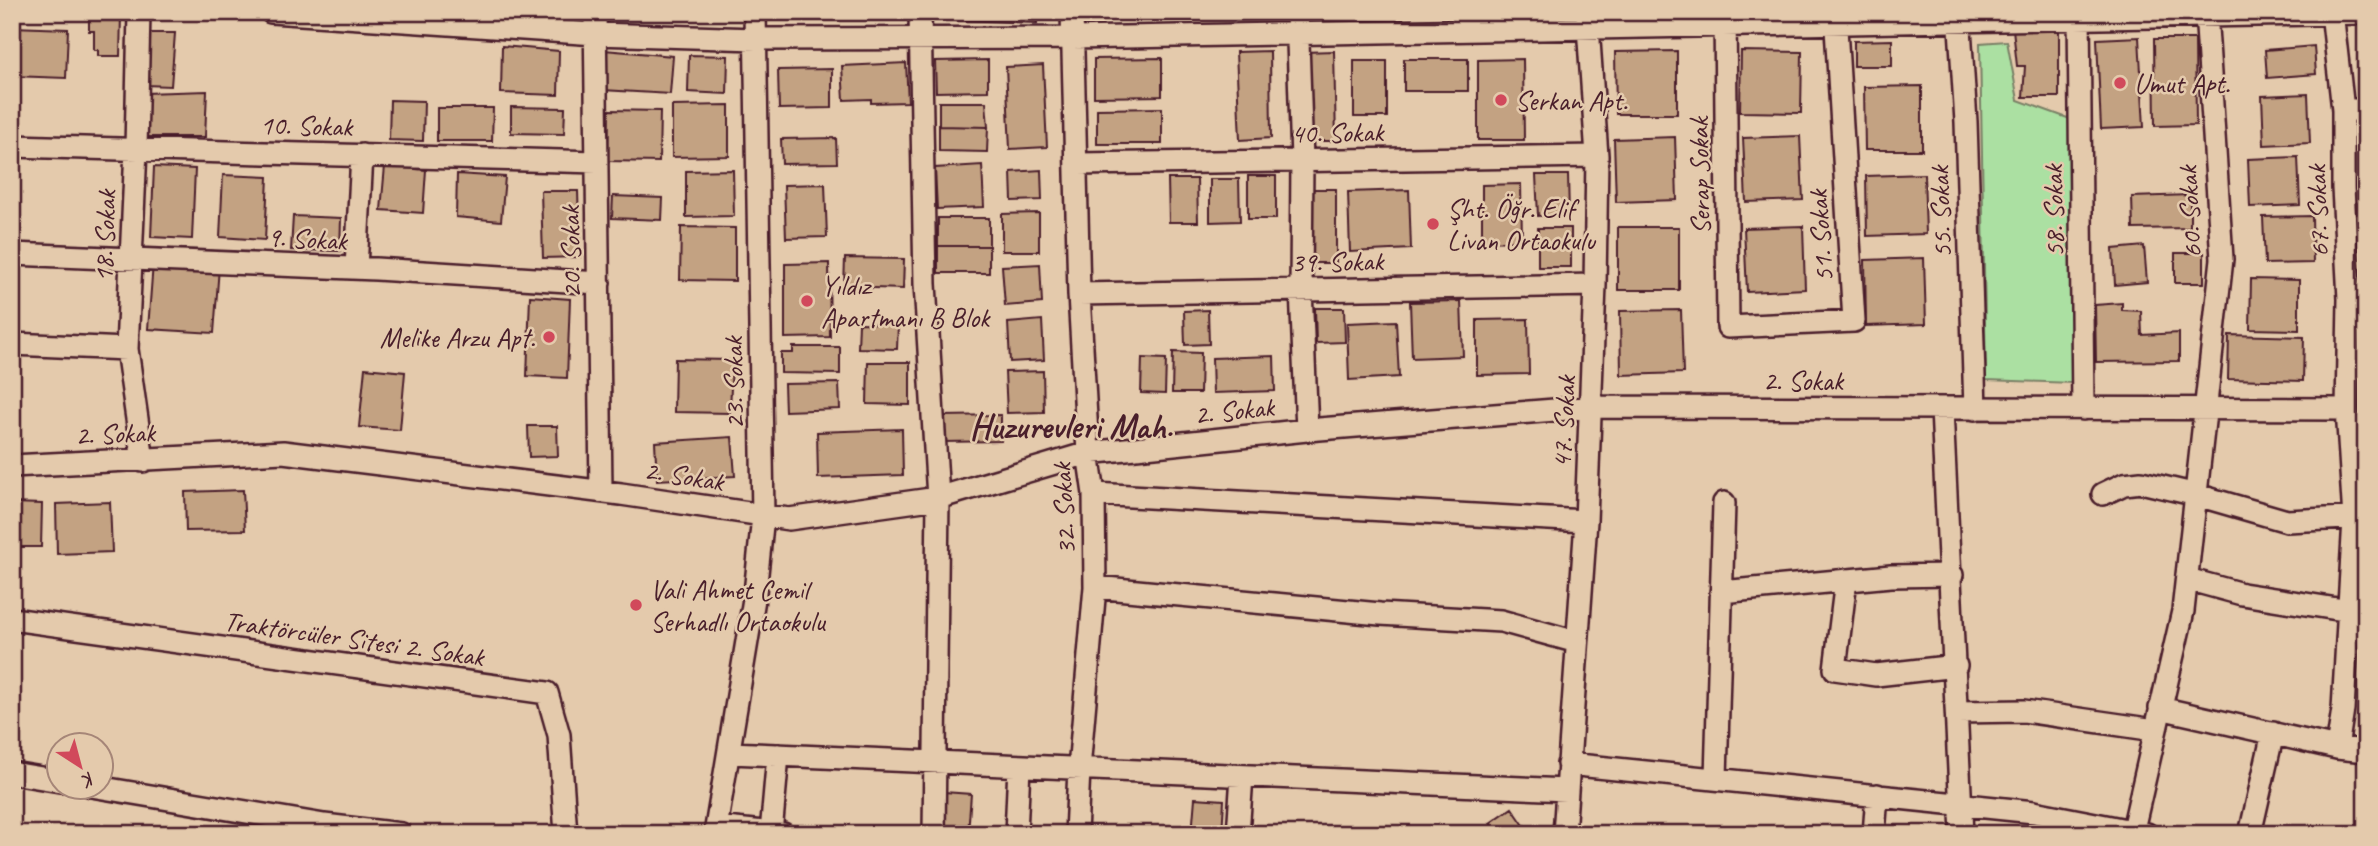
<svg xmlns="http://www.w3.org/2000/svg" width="2378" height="846" font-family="Caveat,sans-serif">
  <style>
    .green { fill: #abe0a2; stroke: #7a8066; stroke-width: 2 }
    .building { fill: #c3a282; stroke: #4a1f2b; stroke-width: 2 }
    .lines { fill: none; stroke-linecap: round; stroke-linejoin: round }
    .minor-casing { stroke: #4a1f2b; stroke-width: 26 }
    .minor { stroke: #e4caac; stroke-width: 21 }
    .poi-dot { fill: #d1495b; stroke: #e4caac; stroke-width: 2.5 }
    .labels { text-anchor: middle; stroke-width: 5; stroke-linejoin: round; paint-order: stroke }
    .poi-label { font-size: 28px; fill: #4a1f2b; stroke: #e4caac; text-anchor: start }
    .street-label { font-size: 28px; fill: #4a1f2b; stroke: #e4caac }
    .district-label { font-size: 35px; font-weight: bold; fill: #4a1f2b; stroke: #e4caac }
  </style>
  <rect width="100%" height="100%" fill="#e4caac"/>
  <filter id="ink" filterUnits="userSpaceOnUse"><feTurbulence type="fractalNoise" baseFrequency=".0143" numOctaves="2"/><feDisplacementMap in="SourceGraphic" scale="14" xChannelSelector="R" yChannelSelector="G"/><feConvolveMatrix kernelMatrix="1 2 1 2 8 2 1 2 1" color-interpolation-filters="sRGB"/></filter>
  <g filter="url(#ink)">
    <path class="green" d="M2007 41 2018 100 2073 120 2074 383 1986 380 1980 43Z"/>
    <path class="building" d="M774 12H833V15L774 18Z
      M930 12H1037V23L930 19Z
      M1083 12H1147L1083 17Z
      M1203 12H1271V15H1203Z
      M104 14H121L120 56H98V50H94V31H89V18H103Z
      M12 27 68 29 66 78 12 76Z
      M2013 29 2059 31V97H2023L2025 66H2017Z
      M146 33H175L171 86 145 85Z
      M2139 37 2144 127 2101 129 2097 39Z
      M2154 39H2195L2196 125 2155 126Z
      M1892 40V66H1854V41Z
      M502 46 559 51 558 95 501 93Z
      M2314 46 2316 74 2267 78 2265 50Z
      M604 50 673 56 670 94 603 90Z
      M1270 51 1271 138 1240 140 1236 52Z
      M1334 51 1336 141H1307L1304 52Z
      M1677 51V114H1616L1615 52Z
      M1741 51 1802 52 1801 113 1740 112Z
      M689 55 728 56 727 94 688 92Z
      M1162 58V96L1094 97V59Z
      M1404 59H1468V91H1404Z
      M1523 59 1524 140H1478V60Z
      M988 60V91L936 92 935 61Z
      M1354 61H1387V117H1354Z
      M906 63 908 102 871 103V99L844 100 842 66Z
      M1043 65 1047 147 1010 149 1006 67Z
      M832 69V108L779 109 778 70Z
      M1922 86V150H1865L1864 87Z
      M207 91 205 137H141L144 93Z
      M2308 94 2310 143 2264 145 2262 96Z
      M390 100 424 101 423 141 389 140Z
      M939 102H986L988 127 939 126Z
      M729 105V156L672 157V106Z
      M511 107 565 108 564 134 511 133Z
      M437 108H493L492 141H437Z
      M1162 108V144H1097V109Z
      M609 110 660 111 659 162 608 161Z
      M939 126 988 127 987 152 939 151Z
      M1800 136 1803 200 1746 202 1743 138Z
      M1675 137 1677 200 1616 202 1614 139Z
      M836 138 837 163 782 164 781 139Z
      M2298 157 2300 205 2250 207 2248 159Z
      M982 165 984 207 937 209 935 168Z
      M385 166 426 170 423 213 381 210Z
      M154 167 195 169 192 239 151 237Z
      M733 170 734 216 686 217V171Z
      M1041 170 1042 200 1012 201 1011 172Z
      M457 174 505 177 501 221 456 217Z
      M1924 174 1926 234 1867 236 1866 176Z
      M223 175 268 177 265 240 220 237Z
      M1536 175H1568L1569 214 1538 216Z
      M1248 176H1276V219H1248Z
      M1168 179H1197L1198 222H1169Z
      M1210 179H1239L1240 221 1210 222Z
      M825 184 827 237 786 238 784 185Z
      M1521 184 1522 241 1482 242V185Z
      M1313 189H1336V263H1312Z
      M1409 190 1411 249 1350 252 1348 192Z
      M541 191H578L580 257 543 258Z
      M2190 195V228L2133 229 2132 197Z
      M613 196 663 198 662 220 612 218Z
      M2353 202H2366V283L2356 284Z
      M1039 213V251H1002V214Z
      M293 216 341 218 340 251 291 250Z
      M2312 216 2313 263 2265 264 2263 217Z
      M938 218H989V246H938Z
      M1803 226 1805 289 1747 292 1744 228Z
      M681 227 735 228V281L680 280Z
      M1618 227H1679V290H1618Z
      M1538 228H1571V267H1538Z
      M938 246H989V273H938Z
      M2144 246 2147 282 2115 285 2113 249Z
      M2175 253H2204V283H2175Z
      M845 258 904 259 903 289 844 287Z
      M1924 258 1926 324 1866 326 1865 260Z
      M153 263 219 267 214 333 148 329Z
      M829 263 830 337 785 338V264Z
      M1040 264 1042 303 1005 306 1002 266Z
      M2251 279 2299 280V330L2250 329Z
      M530 296 570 299 567 378 527 376Z
      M1461 301 1463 356 1412 358 1410 302Z
      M2122 303V310L2141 311 2142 335 2179 333V361L2096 362 2095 305Z
      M1315 308H1344L1345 342 1316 343Z
      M1208 310 1209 344 1185 345 1184 311Z
      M1681 310 1683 373 1621 375 1620 311Z
      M1528 319 1529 374 1477 375V320Z
      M2354 319H2366V376H2354Z
      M1042 320 1044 360 1010 362 1008 323Z
      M1396 321 1399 377 1349 380 1347 323Z
      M859 323 898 324 897 349 858 348Z
      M2229 335 2304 337 2303 381 2228 379Z
      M793 347H840V374L781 373V353H793Z
      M1173 352 1201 353 1200 393H1172Z
      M1274 356 1275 391 1213 393 1212 358Z
      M1142 358 1166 359 1165 394 1141 393Z
      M675 359 732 360 730 413 674 412Z
      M868 362H910V405L867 404Z
      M365 368 405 372 400 430 359 427Z
      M1043 371 1044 412 1007 413 1005 372Z
      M839 383 840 409 785 411 784 384Z
      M1001 415V441L943 442V416Z
      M528 426H557L558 456 529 457Z
      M902 429 903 475 818 478 817 432Z
      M732 437 735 476 657 480 655 442Z
      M243 490 245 530 186 531 185 492Z
      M110 502 112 552 57 554 56 504Z
      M12 503 42 504 41 547H12Z
      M944 792 971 794 968 834H941Z
      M1195 798 1224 800 1222 834H1192Z
      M1512 808 1530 834H1497L1490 823Z"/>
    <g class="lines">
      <defs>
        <path id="minor" d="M139 12 136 149 127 349 143 461
          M271 12 596 34 756 39 1073 38 2366 13
          M595 12 601 491
          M920 12 925 284 938 498 934 834
          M1072 12 1079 294 1088 453 1094 494 1095 587 1079 769 1076 834
          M1297 12 1302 160 1301 289 1307 430
          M1725 12 1728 327 1854 321 1835 12
          M1959 12 1966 122 1975 409
          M2079 12 2083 409
          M2332 12 2343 110V188L2349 299 2347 409 2354 519 2343 709 2337 748
          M2343 110H2366
          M12 146 597 162
          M1078 164 1597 156
          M12 254 376 269 599 283
          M356 268 362 155
          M1079 294 1595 285
          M12 344 127 349
          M1942 409 1962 834
          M12 466 283 452 621 494 789 519 938 498 1088 453 1307 430 1592 407 2347 409
          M1094 494 1586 521
          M2103 494 2124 484 2141 482 2197 495 2287 521 2366 517
          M2187 579 2242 594 2350 611
          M1846 580 1835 669 1876 675 1956 666
          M1095 587 1380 614 1501 621 1577 642
          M1721 592 1891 576 1952 575
          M12 619 547 693 559 735 566 834
          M2160 708 2337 748 2366 751
          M1957 712 2024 711 2155 730
          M730 753 1566 790
          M1568 764 2034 812 2147 834
          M12 773 60 781
          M1716 778 1724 503
          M91 786 324 825 401 834
          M716 827 783 834
          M771 833 778 755
          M715 834 755 593 763 516 755 12
          M1016 834 1019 766
          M1238 834 1242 776
          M1564 834 1586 521 1595 285 1597 156 1587 12
          M1874 834 1877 795
          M2132 834 2183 611 2222 259 2206 12
          M2250 834 2273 733"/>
      </defs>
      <use href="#minor" class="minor-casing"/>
      <use href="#minor" class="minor"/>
    </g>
  </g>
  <g class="poi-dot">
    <circle cx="2120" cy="83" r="7"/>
    <circle cx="1501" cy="100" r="7"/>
    <circle cx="1433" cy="224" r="7"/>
    <circle cx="807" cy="301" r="7"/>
    <circle cx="549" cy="337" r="7"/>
    <circle cx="636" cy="605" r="7"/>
  </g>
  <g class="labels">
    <g class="poi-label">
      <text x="2134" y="93">Umut Apt.</text>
      <text x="1515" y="110">Serkan Apt.</text>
      <text x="1447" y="218">Şht. Öğr. Elif<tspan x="1447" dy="32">Livan Ortaokulu</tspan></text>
      <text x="821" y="295">Yıldız<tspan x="821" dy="32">Apartmanı B Blok</tspan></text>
      <text x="535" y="347" text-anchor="end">Melike Arzu Apt.</text>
      <text x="650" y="599">Vali Ahmet Cemil<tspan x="650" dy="32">Serhadlı Ortaokulu</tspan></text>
    </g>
    <g class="street-label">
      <text transform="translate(306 125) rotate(1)" y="10">10. Sokak</text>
      <text transform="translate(1337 132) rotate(-1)" y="10">40. Sokak</text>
      <text transform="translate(1699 176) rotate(-91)" y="10">Serap Sokak</text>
      <text transform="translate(2053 211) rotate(-91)" y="10">58. Sokak</text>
      <text transform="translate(2317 211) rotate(-92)" y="10">67. Sokak</text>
      <text transform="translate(1940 212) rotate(-92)" y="10">55. Sokak</text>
      <text transform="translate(2189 212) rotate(-93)" y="10">60. Sokak</text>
      <text transform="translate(104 236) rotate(-88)" y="10">18. Sokak</text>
      <text transform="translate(1820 236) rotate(-94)" y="10">51. Sokak</text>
      <text transform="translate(307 238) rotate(3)" y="10">9. Sokak</text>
      <text transform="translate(570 252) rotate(-91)" y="10">20. Sokak</text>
      <text transform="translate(1337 261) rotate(-1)" y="10">39. Sokak</text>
      <text x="1803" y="390">2. Sokak</text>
      <text transform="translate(733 383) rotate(-91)" y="10">23. Sokak</text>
      <text transform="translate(1234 410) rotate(-6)" y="10">2. Sokak</text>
      <text transform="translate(1563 422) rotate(-87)" y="10">47. Sokak</text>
      <text transform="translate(115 433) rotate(-2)" y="10">2. Sokak</text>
      <text transform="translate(684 475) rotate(9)" y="10">2. Sokak</text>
      <text transform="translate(1063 509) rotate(-93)" y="10">32. Sokak</text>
      <text transform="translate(354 638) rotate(8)" y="10">Traktörcüler Sitesi 2. Sokak</text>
    </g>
    <g class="district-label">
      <text x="1071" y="438">Huzurevleri Mah.</text>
    </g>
  </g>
  <rect width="2378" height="846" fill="none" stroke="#e4caac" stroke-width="42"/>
  <rect x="21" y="21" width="2336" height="804" fill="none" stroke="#4a1f2b" stroke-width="2.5" filter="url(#ink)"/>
  <g transform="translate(80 766) rotate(144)"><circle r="33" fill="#e4caac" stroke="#a68678" stroke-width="2"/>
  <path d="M0-5L12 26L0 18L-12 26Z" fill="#d1495b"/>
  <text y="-10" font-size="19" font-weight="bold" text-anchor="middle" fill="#4a1f2b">K</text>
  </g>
</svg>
